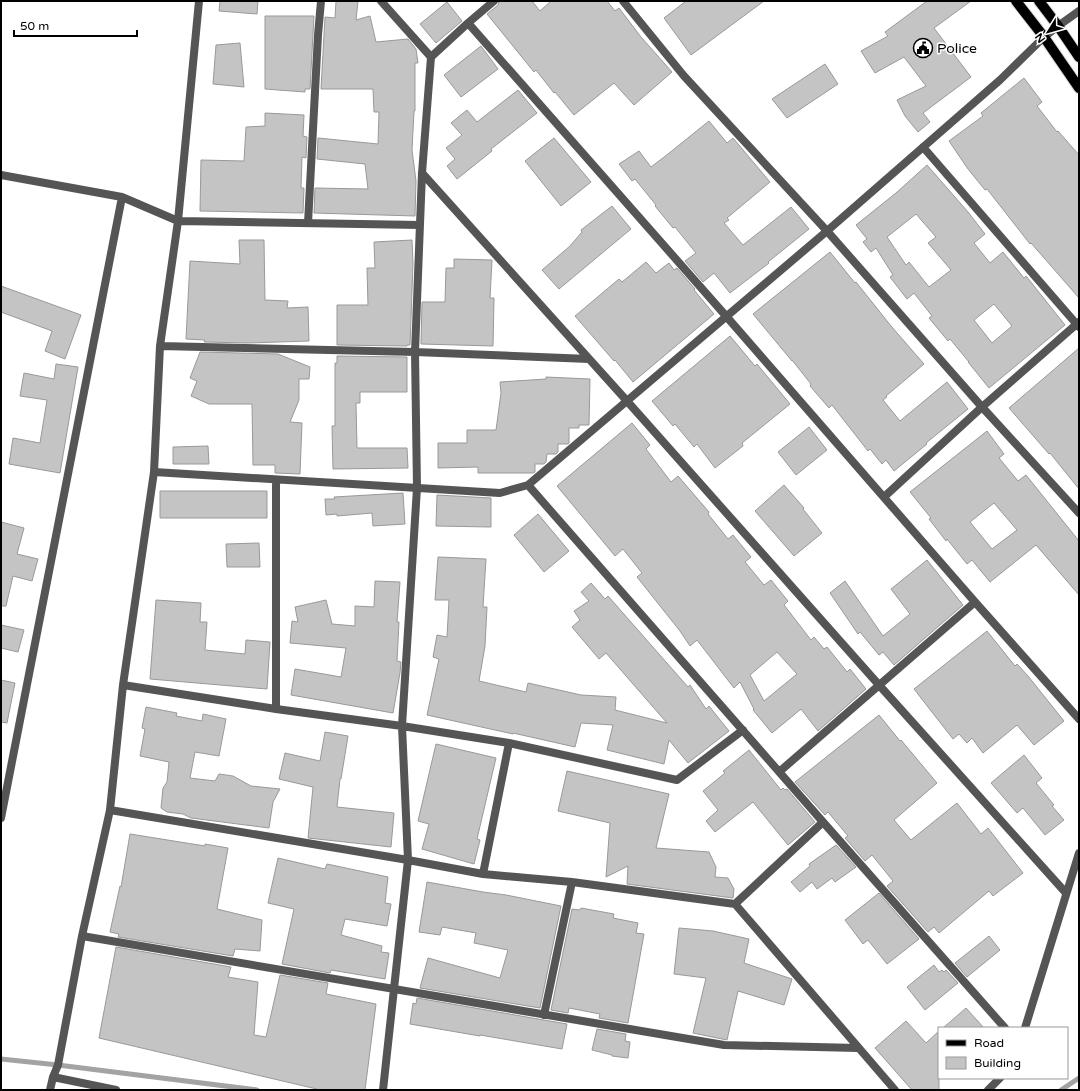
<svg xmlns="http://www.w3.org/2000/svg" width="1080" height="1091" font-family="'Varela Round',sans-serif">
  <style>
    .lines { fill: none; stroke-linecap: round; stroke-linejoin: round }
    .stream { stroke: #a3a3a3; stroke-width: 5 }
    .building { fill: #c4c4c4; stroke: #999; fill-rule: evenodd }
    .primary-casing { stroke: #dbdbdb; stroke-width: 12 }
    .street { stroke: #555; stroke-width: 8 }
    .primary { stroke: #000; stroke-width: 10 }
    .labels { text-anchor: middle; stroke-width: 3; stroke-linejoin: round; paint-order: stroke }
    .poi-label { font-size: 14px; fill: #000; stroke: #fff; text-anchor: start }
  </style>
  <rect width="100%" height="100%" fill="#fff"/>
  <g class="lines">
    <path class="stream" d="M1 1059 58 1065 257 1090
      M1061 1090 1079 1078"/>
  </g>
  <path class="building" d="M220 1H258L257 14 219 11Z
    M336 1H358L356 20 370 16 376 42 408 39 416 49 418 63H415V111H414L412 150 416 181 415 216 314 213 315 188 368 189 365 164 317 159 318 138 378 144 379 112H374L373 89H321L325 17 335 18Z
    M499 1H532L540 11 551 1H607L615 11 619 8 641 37 672 72 634 105 614 83 574 115 555 92 554 93 536 70 534 72 487 14 498 5Z
    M686 1H764L691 55 664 18Z
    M927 1H971L934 28 971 77 923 113 930 122 918 132 905 116 897 100 926 86 904 57 875 73 861 51 888 36 885 32Z
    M447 2 462 21 436 43 420 24Z
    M265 16H314L310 89H305V92L265 89Z
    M240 43 244 87 213 84 216 45Z
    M481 46 498 69 461 97 444 75Z
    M825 64 838 84 787 118 772 99Z
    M1024 78 1042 102 1037 106 1057 132 1058 131 1079 155V298L1031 243 1030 244 987 189 985 190 968 169 949 141 983 116 981 113Z
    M518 90 537 113 491 149 492 151 457 179 447 166 455 159 446 148 462 135 451 123 467 110 477 122Z
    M265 113 304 115 303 136 307 137 306 158 302 157 301 188H304L303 213 200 211 201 160 244 161 246 127 265 126Z
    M709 121 727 143 733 138 770 182 727 218 729 220 724 223 743 245 791 207 809 229 768 262 769 263 730 293 714 273 703 282 685 261 696 253 675 227 673 228 655 206 656 205 635 179 632 181 619 164 639 151 651 167 668 154Z
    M554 138 591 182 561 206 525 161Z
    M927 165 968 212 985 234 974 243 990 263 1003 252 1024 278 1026 276 1065 325 989 388 968 362H969L950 339 948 341 929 318 932 316 914 293 907 299 890 277 893 275 876 248 871 252 863 242 867 239 856 225 896 193ZM916 214 936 237 928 243 951 270 929 287 909 262 906 265 887 237ZM994 304 1012 326 992 343 974 320Z
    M612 206 631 229 559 289 542 270 570 246 582 232 581 230Z
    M239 240H264L265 300 288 301 287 308 308 307 309 341 248 343 204 342 205 340 186 339 190 261 240 264Z
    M412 240 413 264 410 345H407V346L337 345V305H368L367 268H375L374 242Z
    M830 252 855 283 856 282 891 326 924 364 886 396 887 397 883 400 900 421 947 382 968 409 926 443 927 444 894 471 886 460 882 464 870 449 868 451 832 405 829 408 810 386 811 384 792 360V361L753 314Z
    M454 259 492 260 490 298H494L493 346 421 344 422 302H445L446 268H454Z
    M646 262 656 273 669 263 674 270 677 268 695 289 694 290 714 314 633 382 615 360 614 361 575 316 619 279 622 282Z
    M1 286 81 315 65 359 45 351 52 331 1 312Z
    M730 336 755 366 757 364 790 404 742 443 743 446 715 468 697 444 694 447 675 424 673 426 652 401Z
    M1079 348V489L1050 453 1049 454 1009 408Z
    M200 352 278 354 310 367 309 379H299V400L290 422 302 423 300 474 275 473V465H253L252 404H209L191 396 197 381 190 378Z
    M337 356 407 357V392H360V403H356L357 448H407L408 468 333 469 332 426H335V363H337Z
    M56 364 78 367 60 473 9 464 13 438 40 443 47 400 20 396 24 373 54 379Z
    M546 377 590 379 589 425H579V428H569V443L568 444H558V452L556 454H547L546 462 544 464H535V472L533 473H478V467L438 468V443H467V430H496L501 393 500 382 546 379Z
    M632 423 650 445 646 449 671 482 678 476 709 512 708 514 728 539 733 535 751 557 745 562 764 585 771 580 788 601 784 605 811 640 814 637 824 649 827 647 847 672 850 669 866 689 818 731 801 709 772 733 753 710 754 709 740 682 734 688 697 640 690 646 680 631 637 577 642 573 623 549 615 556 557 486ZM777 652 797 674 764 701 750 675Z
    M809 427 827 450 796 475 778 452Z
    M987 431 1004 454 999 458 1018 481 1026 475 1079 541V595L1036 545 990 582 972 560 967 564 947 539 946 541 929 519 931 518 910 492ZM994 503 1017 530 992 549 970 522Z
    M208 446 209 464H173V447Z
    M784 485 804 508 803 509 822 533 794 556 755 511Z
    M160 491H267V518H160Z
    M403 493 405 524 373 526 372 513 337 516V514L326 515 325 499H335L334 497Z
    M437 495 491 498V527L436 526Z
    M538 514 569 551 544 572 514 535Z
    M1 522 24 528 17 554 38 559 32 581 13 576 6 606H1Z
    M259 543 260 567H227L226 544Z
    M438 557 486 559 483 607H487L485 646 479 681 526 692 528 683 581 695 616 697 615 710 667 723 606 653 599 659 572 627 580 620 574 611 589 601 581 592 591 583 605 599 608 596 688 687 690 685 706 709 709 706 729 731 688 763 669 740 664 764 607 750 613 725 581 723 575 747 513 733V734L427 715 439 659 433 657 437 635 447 637 449 600H435Z
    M927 560 963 605 894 665 883 652 879 655 860 632 858 634 830 593 845 581 883 636 910 614 891 589Z
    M375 581 400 582 397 622H399L397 661 401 662 400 673 393 713 291 695 295 669 341 677 346 648 290 643 292 621 298 622 295 607 326 600 332 624 355 626V606L374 607Z
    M156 600 201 603 200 622H207L205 650 245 654 246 640 270 642 267 689 150 679Z
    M1 625 24 630 18 652 1 648Z
    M987 631 1015 666 1017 664 1028 676 1064 721 1034 745 1017 725 983 753 972 738 967 743 959 734 953 739 914 689Z
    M1 680 15 683 7 723 1 722Z
    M146 707 177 713 176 716 202 721 203 714 226 719 219 756 195 752 190 778 215 781 219 774 233 776 251 786 280 789 273 802 269 828 191 818 183 814 167 812 161 808 163 788 167 782 169 762 140 756 145 729 142 728Z
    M879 715 900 741 901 740 937 783 894 820 911 840 957 803 981 834 988 828 1023 873 993 896 989 891 939 933 934 927 928 932 887 886 893 881 872 855 865 861 845 838 848 836 828 812 825 815 795 782Z
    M325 732 348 736 341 779H340L337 807 394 813 391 847 308 838 313 787 279 779 285 753 320 761Z
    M436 744 496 758 477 839 480 840 474 864 422 849 429 824 418 821Z
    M749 750 781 790 783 788 785 790 787 789 815 822 788 845 753 802 715 832 706 821 718 810 703 791 725 773 723 771Z
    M1024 755 1042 778 1036 783 1054 805 1052 806 1064 820 1045 835 1023 808 1017 813 991 783Z
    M567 771 669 794 656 848 709 852 716 867 715 877 728 878 734 889 733 898 627 884 628 866 606 877 610 823 558 811Z
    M130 834 205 846V844L228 848 217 909 262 920 260 951 235 949 233 956 118 937 119 934 110 932 120 886 121 887Z
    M836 845 856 867 835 882 832 878 817 889 812 882 800 892 791 882 810 866 809 864Z
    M278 858 325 869 327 864 388 877 385 903 391 904 387 926 345 919 341 935 382 946 381 952 389 953 385 979 331 970 330 973 282 964 294 909 268 903Z
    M427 882 483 892 506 895 561 906 540 1008 420 988 428 958 500 978 508 950 474 943 476 933 442 927 440 935 419 932Z
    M879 893 919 939 887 964 868 940 863 944 845 920Z
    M581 908 614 914 613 918 638 923 636 933 644 934 628 1023 599 1018 600 1014 569 1008 568 1013 551 1010 572 909 580 910Z
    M679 928 713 931 749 939 744 963 792 979 784 1005 738 991 727 1040 693 1033 706 978 674 974Z
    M989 936 1000 950 967 977 955 963Z
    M116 947 231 967 228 977 258 982 254 1035 266 1037 280 975 328 983 326 994 376 1004 365 1090H321L99 1038Z
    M934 965 939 972 942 970 944 972 946 970 958 983 925 1010 907 987Z
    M417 998 567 1024 562 1049 480 1035V1036L410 1024 413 1003 416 1004Z
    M966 1008 984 1028H943Z
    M906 1021 926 1043 939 1031V1090H912L875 1048Z
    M597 1029 626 1034 625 1041 630 1042 628 1058 612 1056V1055L592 1050Z"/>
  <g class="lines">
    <defs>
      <path id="primary" d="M1016 1 1044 37 1079 88
        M1039 1 1058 26 1079 57"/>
    </defs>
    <use href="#primary" class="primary-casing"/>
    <path class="street" d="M381 1 431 57
      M623 1 684 76 827 231 982 407 1079 513
      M468 23 726 316 975 602 1079 719
      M923 147 1079 327
      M422 173 627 401 879 685 1066 893
      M1 175 122 197 178 221 420 225
      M308 223 318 35 321 1
      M160 346 415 352 589 359
      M154 472 500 493 528 485 827 231 1000 80 1044 37 1058 26 1079 11
      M276 480V709
      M528 485 823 822 1005 1028
      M884 497 982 407 1079 322
      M123 685 276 709 402 726 509 743 677 780 743 730
      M779 772 975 602
      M110 810 408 860 483 874 572 882 735 904 823 822
      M1 818 122 197
      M483 874 509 743
      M735 904 895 1090
      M82 936 724 1045 858 1048
      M544 1015 572 882
      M1025 1028 1079 853
      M53 1077 116 1090
      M50 1090 53 1077 58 1065 82 936 110 810 123 685 154 472 160 346 178 221 199 1
      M383 1090 408 860 402 726 417 488 415 352 422 173 431 57 468 23 494 1
      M988 1090 1000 1078"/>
    <use href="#primary" class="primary"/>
  </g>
  <defs>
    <symbol id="civic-ring" viewBox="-11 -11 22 22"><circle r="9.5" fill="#fff" stroke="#000" stroke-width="1.5"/><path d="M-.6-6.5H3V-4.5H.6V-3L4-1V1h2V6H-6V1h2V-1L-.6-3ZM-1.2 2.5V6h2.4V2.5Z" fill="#000"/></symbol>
  </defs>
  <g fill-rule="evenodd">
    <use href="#civic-ring" x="912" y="37" width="22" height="22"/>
  </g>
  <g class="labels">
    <g class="poi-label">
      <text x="937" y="53">Police</text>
    </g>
  </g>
  <rect width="1080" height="1091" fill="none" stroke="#000000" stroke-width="4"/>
  <rect x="938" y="1027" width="130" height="52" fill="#ffffff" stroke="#999999"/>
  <rect x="946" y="1040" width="20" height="6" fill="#000000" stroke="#999999"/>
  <text x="974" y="1047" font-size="12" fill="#000000">Road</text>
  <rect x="946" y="1057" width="20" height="12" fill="#c4c4c4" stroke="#999999"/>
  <text x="974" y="1067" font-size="12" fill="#000000">Building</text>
  <g transform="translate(1048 32) rotate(233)" stroke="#ffffff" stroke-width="3" paint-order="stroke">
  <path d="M0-3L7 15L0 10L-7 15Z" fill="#000000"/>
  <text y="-6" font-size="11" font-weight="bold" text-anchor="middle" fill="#000000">N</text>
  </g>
  <path d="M14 30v6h123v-6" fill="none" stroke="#000000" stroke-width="2"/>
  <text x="20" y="30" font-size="12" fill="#000000" stroke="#ffffff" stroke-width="3" paint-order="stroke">50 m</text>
</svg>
